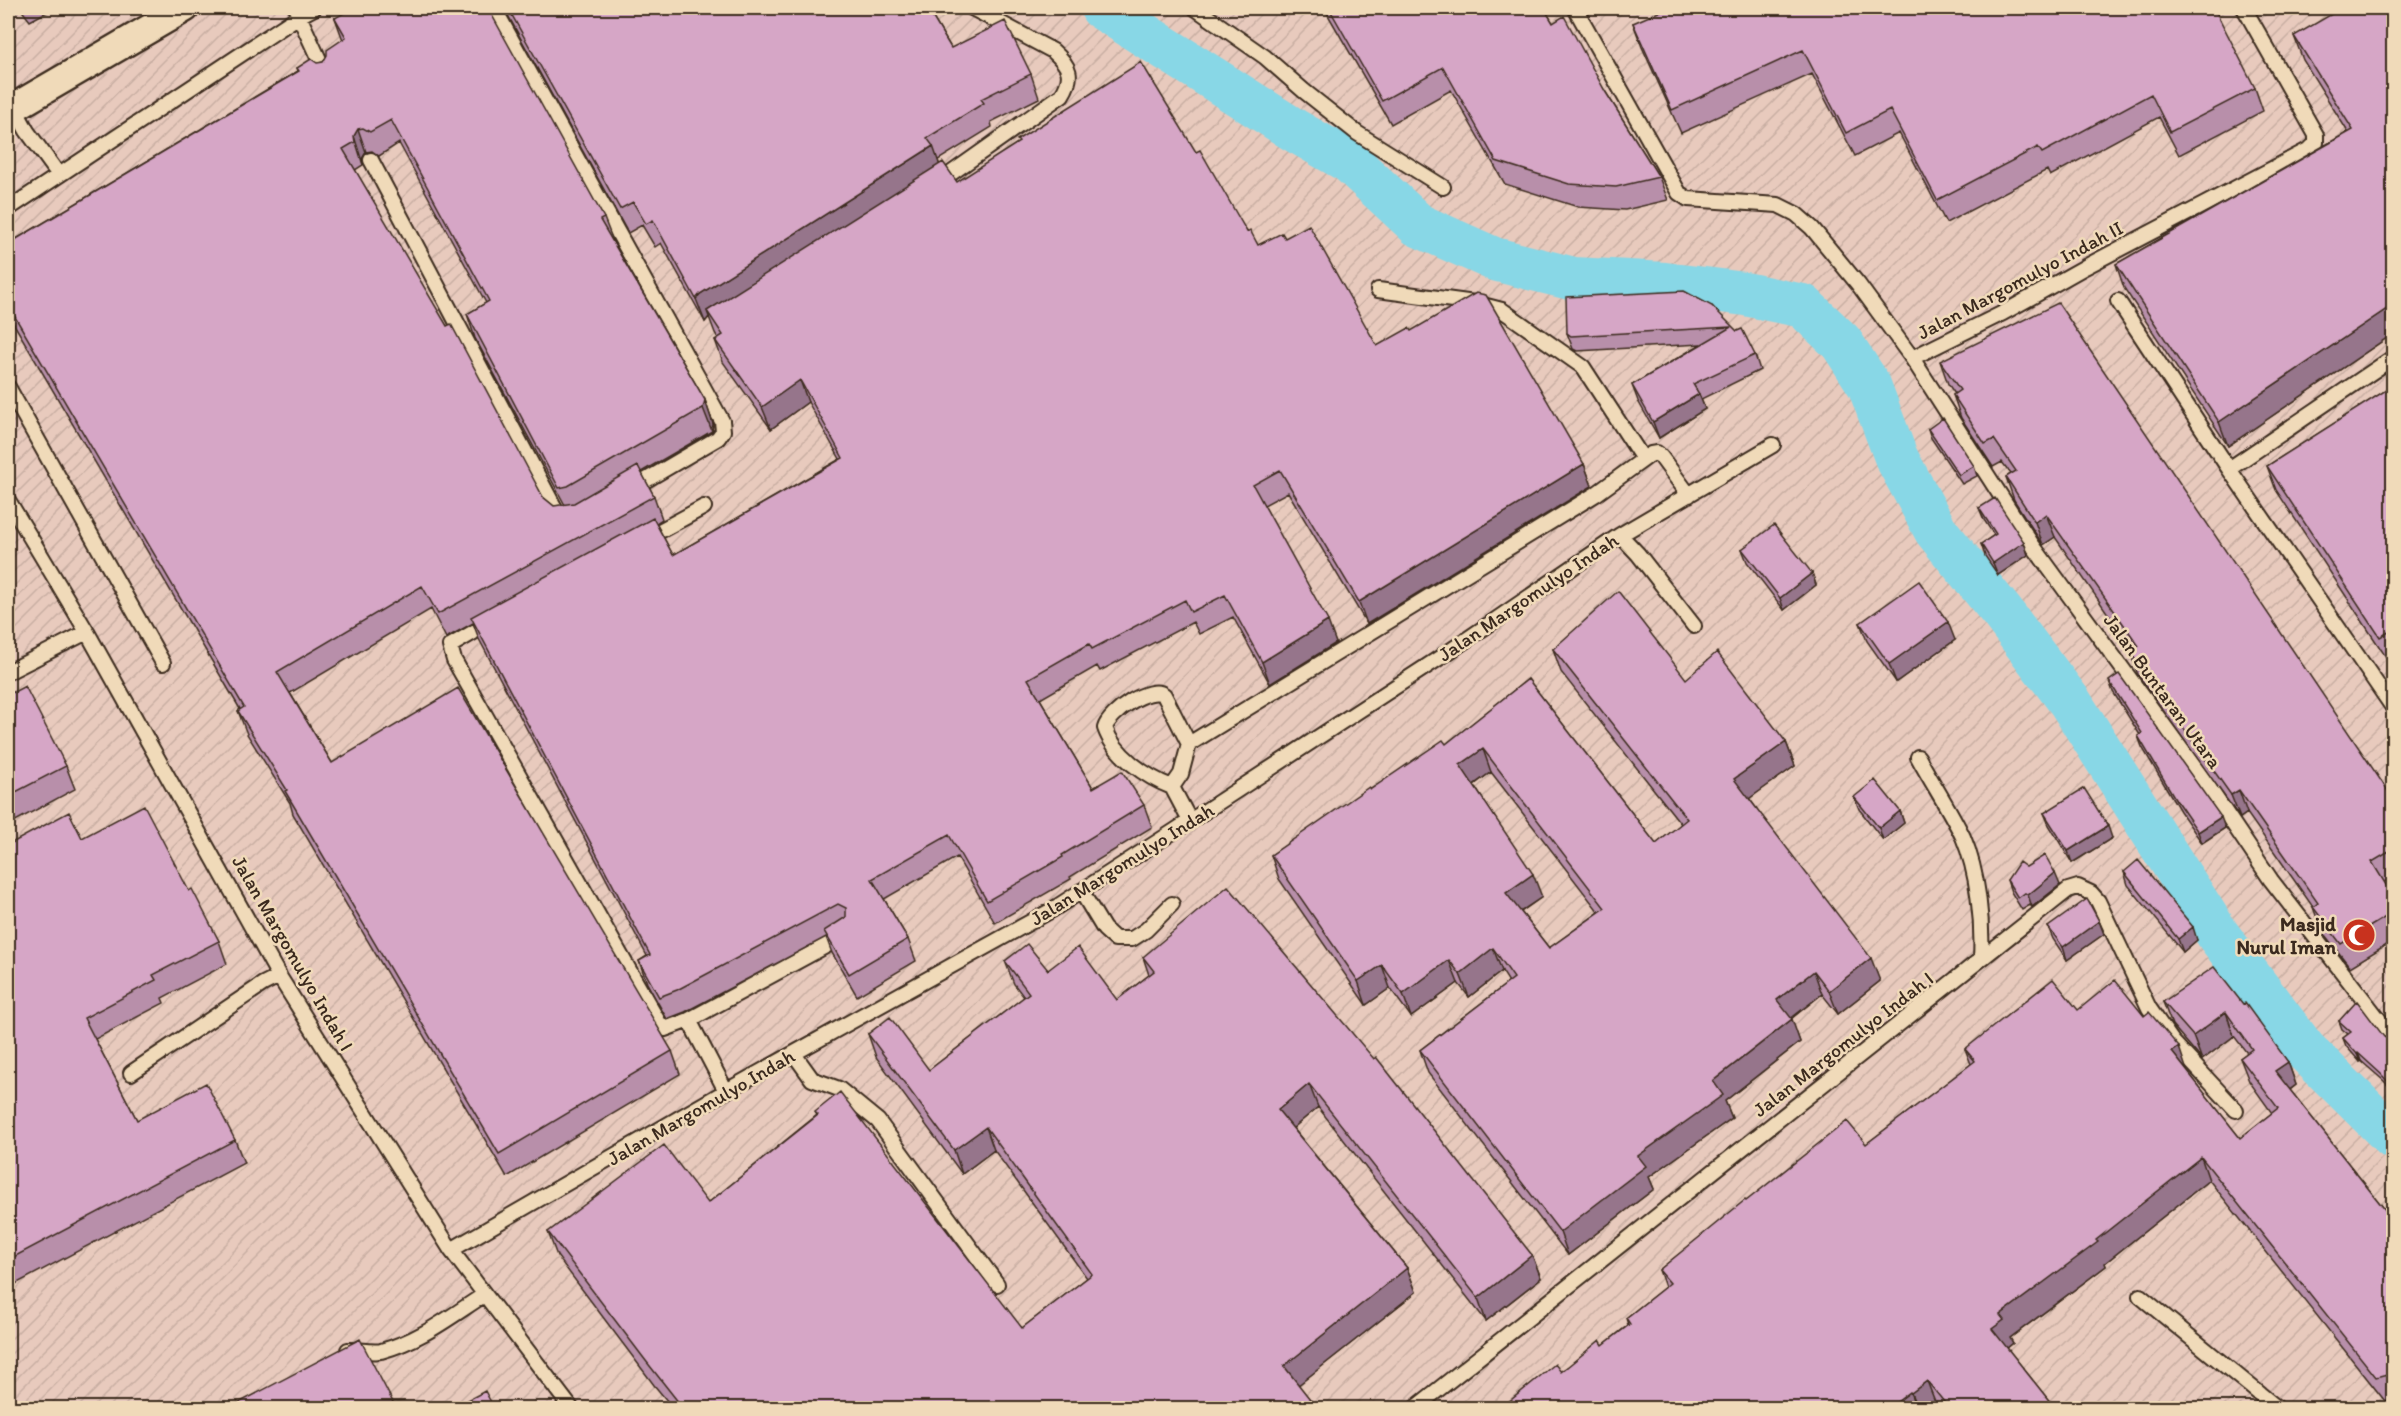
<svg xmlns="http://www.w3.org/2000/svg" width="2401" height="1416" font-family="Itim,sans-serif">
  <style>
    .industrial { fill: url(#industrial-furrows) }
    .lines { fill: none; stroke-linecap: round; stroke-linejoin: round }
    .river { stroke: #88d7e6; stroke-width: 44 }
    .lane-casing { stroke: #3b2a1e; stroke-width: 18 }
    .street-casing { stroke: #3b2a1e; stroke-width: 32 }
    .lane { stroke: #f0dab9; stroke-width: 14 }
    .street { stroke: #f0dab9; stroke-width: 27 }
    .wall { fill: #b88faa; stroke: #3b2a1e; stroke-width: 1.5; fill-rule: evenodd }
    .shaded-wall { fill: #96748b; stroke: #3b2a1e; stroke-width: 1.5 }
    .building { fill: #d6a6c6; stroke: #3b2a1e; stroke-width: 1.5; fill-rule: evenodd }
    .labels { text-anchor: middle; stroke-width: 5; stroke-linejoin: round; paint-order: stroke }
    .street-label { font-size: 20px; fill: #3b2a1e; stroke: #f0dab9 }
    .poi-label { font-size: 20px; font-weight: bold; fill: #3b2a1e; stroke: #f0dab9; text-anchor: end }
  </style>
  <defs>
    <pattern id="industrial-furrows" width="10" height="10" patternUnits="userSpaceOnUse" patternTransform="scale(1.5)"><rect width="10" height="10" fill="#e8cabd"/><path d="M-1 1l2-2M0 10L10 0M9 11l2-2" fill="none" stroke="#c8aea2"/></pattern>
  </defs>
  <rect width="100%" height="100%" fill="#f0dab9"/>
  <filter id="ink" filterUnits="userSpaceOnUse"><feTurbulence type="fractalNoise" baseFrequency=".0167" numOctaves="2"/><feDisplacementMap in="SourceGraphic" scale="12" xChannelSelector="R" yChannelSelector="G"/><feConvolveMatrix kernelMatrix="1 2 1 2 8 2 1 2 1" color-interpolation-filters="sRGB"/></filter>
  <g filter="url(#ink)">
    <path class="industrial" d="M8 8H2393V1408H8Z"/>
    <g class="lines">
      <path class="river" d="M1102 8 1294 130 1350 162 1418 225 1494 259 1574 279 1665 284 1745 294 1803 306 1841 342 1869 385 1896 457 1936 531 2001 611 2070 702 2218 935 2305 1050 2394 1138"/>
      <defs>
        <path id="lane" d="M494 8 722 421 723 431 718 438 631 489
          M1195 8 1265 57 1304 91 1357 133 1443 187
          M1575 8 1679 193 1688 199 1778 205 1796 214 1812 228 1858 284 1912 358 2033 546 2203 779 2271 880 2394 1039
          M297 9 299 16 314 8
          M14 107 27 131 59 175
          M371 160 558 514 564 519
          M936 184 1062 95C1074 76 1070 66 1053 51L972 8
          M8 209 299 16 327 77
          M1378 290 1475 303 1502 310 1583 367 1643 459
          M2118 301 2229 469
          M2394 357 2229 469 2394 709
          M1912 358 2003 313 2085 267 2310 149 2316 143V135L2244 8
          M8 387 163 663
          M8 500 87 632 279 976 451 1250 571 1408
          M1620 535 1638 554 1694 626
          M645 539 704 507
          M491 622 450 646 454 660 659 1023 665 1029 689 1020
          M8 672 87 632
          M1189 744 1596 494 1651 454 1657 453 1661 457 1689 495
          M1918 757C1932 783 1950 810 1963 837 1978 872 1983 922 1981 959
          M1172 787 1181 774 1189 744 1164 695C1150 684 1109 713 1105 728 1114 755 1146 777 1172 787L1190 821
          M1081 891 1104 929 1115 939H1132L1146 930 1172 904
          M794 1054 812 1079 839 1089 878 1121 997 1284
          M131 1073 263 984 279 976
          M726 1091 689 1020 844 936
          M451 1250 726 1091 1052 910 1190 821 1447 653 1620 535 1773 445
          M2140 1296 2277 1408
          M348 1350C359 1349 371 1353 381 1351 420 1341 451 1316 484 1295
          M1415 1408 2068 890 2078 887 2091 893 2098 901 2149 1008 2172 1041 2236 1110
          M2390 1408 2394 1406"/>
        <path id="street" d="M8 111 185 8"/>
      </defs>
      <use href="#lane" class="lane-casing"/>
      <use href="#street" class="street-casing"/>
      <use href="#lane" class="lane"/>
      <use href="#street" class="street"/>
    </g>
    <path class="wall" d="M20 8H54L30 21Z
      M504 8H927L951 48 1031 74 1039 98 991 122 992 127 938 160 939 165 957 182 1196 152 1247 232 1258 245 1285 238 1377 346 1411 331 1584 464 1592 486 1367 624 1288 492 1264 505 1336 643 1270 684 1233 617 1199 634 1193 622 1100 671 1097 666 1040 699 1093 788 1144 805 1152 827 1070 877 1071 879 995 923 957 857 884 899 908 939 916 961 857 996 832 953 826 937 685 1012 667 1019 647 983 639 961 647 956 479 639 473 623 446 638 431 609 290 693 332 763 672 1051 680 1074 507 1177 293 814 290 803 247 734 238 711 240 709 8 314V244L298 71 297 68 323 62 343 40 335 18 604 218 613 241 705 400 713 424 712 431 641 472 654 496 662 519 656 523 673 555 840 459 808 402 771 429 723 362 715 340 718 338 715 333 709 317 705 322 661 243 655 247 642 225 628 233ZM399 143 486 303 467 314 475 338 565 505 554 506 543 497 355 170 363 165 362 159 366 152 372 151 379 156Z
      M1324 8H1544L1553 23 1605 91 1659 177 1668 200 1625 210 1578 207 1505 184 1451 90 1391 124Z
      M2394 8V333L2228 446 2124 288 2116 264 2348 132 2303 60 2294 36Z
      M1633 23 2255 88 2263 111 2179 155 2159 117 2050 176 2047 170 1946 223 1899 133 1855 156 1812 74 1681 133 1642 47Z
      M1712 306 1755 355 1760 370 1701 399 1705 409 1659 438 1638 401 1632 385 1701 344 1577 351 1573 349 1567 333Z
      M1940 361 2394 800V877L2384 882 2394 898V940L2350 967 2321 930 2313 907 2247 813 2240 818 2138 675 2130 652 2133 650 2055 537 2043 545 2014 500 2006 477 2011 474 2002 462 1993 467 1961 418 1953 395 1955 394 1948 384Z
      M2394 385V657L2388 660 2276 490 2267 466Z
      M1928 429 1974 466 1977 476 1962 484 1931 438Z
      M1979 508 2024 542 2028 555 1998 575 1985 556 1981 544 1994 535 1984 520Z
      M1742 549 1812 573 1816 585 1784 610 1747 562Z
      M1860 623 1955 640 1896 682 1867 641Z
      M1553 649 1686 679 1786 742 1795 766 1749 798 1880 981 1838 1014 1822 994 1791 1019 1800 1042 1725 1101 1732 1118 1649 1177 1654 1189 1568 1255 1428 1073 1420 1050 1509 982 1502 971 1469 997 1458 983 1411 1017 1390 988 1366 1005 1279 879 1271 855 1371 789 1446 744 1528 679 1656 844 1681 824 1561 672ZM1491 772 1599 912 1549 948 1521 912 1542 897 1474 785Z
      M2109 681 2225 828 2202 843 2180 811 2142 747 2138 736 2140 735 2113 692Z
      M8 695 66 766 75 789 8 825Z
      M1854 797 1900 811 1904 823 1883 840 1859 809Z
      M2044 813 2112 838 2072 863 2049 825Z
      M82 838 189 891 219 941 227 964 162 998 164 1003 95 1039 137 1120 235 1140 244 1163 8 1288V845Z
      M2026 867 2060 885 2032 907 2030 905 2022 910 2011 892 2007 880Z
      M2124 872 2197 940 2183 952 2128 885Z
      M2099 921 2104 934 2067 960 2053 939 2048 927Z
      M1143 957 1532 1255 1541 1278 1486 1321 1318 1107 1293 1128 1407 1268 1416 1292 1298 1385 1317 1408H673L654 1385 557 1256 548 1232 708 1203 817 1115 815 1112 1022 1328 1087 1278 994 1150 962 1174 876 1057 868 1034 929 1070 1024 997 1014 984 1005 961 1048 970 1117 1000 1149 975Z
      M2163 1002 2243 1004 2288 1062 2296 1085 2290 1090 2394 1221V1398L2385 1401 2209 1180 2105 1263 2106 1266 2010 1338 2013 1343 2007 1348 2055 1408H1939L1936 1404 1930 1408H1501L1603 1345 1628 1325 1626 1318 1665 1287 1659 1270 1746 1201 1866 1144 1971 1064 1965 1049 2078 1010 2187 1071 2240 1138 2272 1113 2249 1081 2240 1058 2247 1053 2234 1036 2202 1060 2172 1025Z
      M2339 1021 2384 1037 2394 1043V1092L2384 1081 2361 1061 2360 1062 2346 1046 2343 1038 2348 1034 2342 1029Z"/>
    <path class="shaded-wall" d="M358 129 366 152 362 159 363 165 354 136Z
      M933 146 941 169 707 311 709 317 705 322 696 299 700 294Z
      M2394 304V333L2228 446 2219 422Z
      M800 380 808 402 771 429 762 407Z
      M1699 394 1705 409 1659 438 1653 422Z
      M705 400 713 424 712 431 703 408Z
      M1584 464 1592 486 1367 624 1359 602Z
      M2046 514 2055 537 2043 545 2035 522Z
      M2024 542 2028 555 1998 575 1993 563Z
      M1812 573 1816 585 1784 610 1780 598Z
      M1328 621 1336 643 1270 684 1262 662Z
      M1948 622 1955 640 1896 682 1889 664Z
      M1786 742 1795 766 1743 803 1734 779Z
      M1483 749 1491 772 1469 788 1460 765Z
      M2239 790 2247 813 2240 818 2231 795Z
      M1900 811 1904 823 1883 840 1879 828Z
      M2221 817 2225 828 2202 843 2198 832Z
      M2108 826 2112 838 2072 863 2068 851Z
      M2055 873 2060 885 2032 907 2028 895Z
      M1533 874 1542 897 1514 916 1506 893Z
      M2099 921 2104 934 2067 960 2063 947Z
      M2193 927 2197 940 2183 952 2178 939Z
      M1493 948 1502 971 1469 997 1460 974Z
      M1871 958 1880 981 1838 1014 1829 991Z
      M1449 960 1458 983 1411 1017 1403 994Z
      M1382 965 1390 988 1366 1005 1358 981Z
      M1814 971 1822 994 1785 1023 1777 1000Z
      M2226 1012 2234 1036 2202 1060 2193 1036Z
      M1792 1019 1800 1042 1725 1101 1732 1118 1649 1177 1654 1189 1568 1255 1560 1232 1713 1081Z
      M2179 1047 2187 1071 2172 1052Z
      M2358 1053 2361 1061 2360 1062 2357 1054Z
      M2288 1062 2296 1085 2284 1094 2275 1071Z
      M1309 1084 1318 1107 1286 1134 1278 1110Z
      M986 1127 994 1150 962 1174 954 1150Z
      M2201 1157 2209 1180 2105 1263 2106 1266 2010 1338 2013 1343 2001 1353 1992 1329 2000 1315Z
      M1532 1255 1541 1278 1486 1321 1478 1298Z
      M1407 1268 1416 1292 1292 1390 1284 1366Z
      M2394 1369V1392L2387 1374Z
      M1927 1381 1936 1404 1930 1408H1917L1911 1393Z
      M1910 1392 1916 1408H1889Z"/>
    <path class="building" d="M353 8H488L604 218 600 220 705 400 703 408 568 486 559 488 467 314 489 301 391 120 370 132 363 128 358 129 354 136 355 142 343 149 447 326 451 324 543 497 554 506 574 503 638 466 654 496 438 614 422 586 277 672 332 763 458 688 672 1051 499 1154 285 791 287 790 238 711 244 707 8 305V244L299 71 297 68 311 59 317 63 323 62 327 55V50L346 37 335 18Z
      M508 8H927L951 48 1005 21 1031 74 981 99 984 103 927 138 933 146 700 294 696 299 653 220 646 224 633 202 620 209Z
      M1329 8H1544L1553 23 1564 16 1605 91 1659 177 1616 187 1569 184 1496 161 1443 67 1382 101Z
      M1668 8H1938L1941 14 1953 8H2214L2255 88 2170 132 2151 94 2042 153 2038 147 1937 200 1890 110 1846 133 1803 50 1672 110 1633 23Z
      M2342 8H2394V304L2219 422 2116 264 2353 130 2294 36Z
      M1141 62 1196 152 1200 150 1247 232 1250 230 1258 245 1282 233 1285 238 1309 225 1377 346 1409 328 1411 331 1476 293 1486 295 1584 464 1359 602 1280 470 1253 485 1328 621 1262 662 1225 595 1191 612 1185 600 1092 649 1089 644 1028 679 1093 788 1122 771 1144 805 1062 855 1063 857 987 901 949 835 872 879 908 939 849 974 824 931 846 917V908L838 904 677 990 659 997 639 961 650 955 471 617 653 518 673 555 843 458 800 380 762 407 715 340 723 335 707 311 943 162 957 182 1019 142 1017 140Z
      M1684 291 1712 306 1737 331 1742 329 1755 355 1693 384 1699 394 1653 422 1632 385 1731 327 1571 336 1567 333 1566 297Z
      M2058 303 2394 800V849L2372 862 2394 898V912L2341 944 2313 907 2318 903 2239 790 2231 795 2130 652 2139 646 2046 514 2035 522 2006 477 2016 471 1994 439 1985 444 1953 395 1960 390 1940 361Z
      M2394 385V629L2380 637 2267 466Z
      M1943 418 1974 466 1959 475 1928 429Z
      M1995 498 2024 542 1993 563 1981 544 1996 534 1979 508Z
      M1774 525 1812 573 1780 598 1742 549Z
      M1919 581 1948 622 1889 664 1860 623Z
      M1618 591 1686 679 1717 652 1786 742 1734 779 1871 958 1829 991 1814 971 1777 1000 1792 1019 1713 1081 1723 1095 1638 1156 1646 1166 1560 1232 1420 1050 1514 978 1493 948 1460 974 1449 960 1403 994 1382 965 1358 981 1271 855 1369 787 1371 789 1443 740 1446 744 1528 679 1656 844 1687 819 1553 649ZM1483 749 1605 908 1549 948 1506 893 1533 874 1460 765Z
      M2119 674 2221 817 2198 832 2176 800 2138 736 2142 733 2109 681Z
      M25 686 66 766 8 796V695Z
      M1875 780 1900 811 1879 828 1854 797Z
      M2084 788 2108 826 2068 851 2044 813Z
      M144 805 189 891 192 889 219 941 153 975 156 980 84 1018 137 1120 206 1083 235 1140 8 1260V845L69 812 82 838Z
      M2045 855 2055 873 2028 895 2025 893 2018 898 2007 880 2019 862 2026 867Z
      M2138 860 2193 927 2178 939 2124 872Z
      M1228 886 1374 1059 1376 1057 1532 1255 1478 1298 1309 1084 1278 1110 1407 1268 1284 1366 1317 1408H683L646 1361 548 1232 664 1145 708 1203 818 1115 815 1112 840 1092 1022 1328 1092 1274 986 1127 954 1150 868 1034 890 1017 929 1070 1029 993 1005 961 1027 944 1048 970 1078 947 1117 1000 1154 971 1143 957Z
      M2087 899 2099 921 2063 947 2048 927Z
      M2214 967 2243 1004 2245 1003 2288 1062 2275 1071 2394 1221V1369L2387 1374 2376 1377 2201 1157 2096 1240 2098 1242 2000 1315 2004 1320 1992 1329 2055 1408H1949L1927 1381 1911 1393 1910 1392 1889 1408H1501L1555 1364 1561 1372 1600 1340 1603 1345 1630 1324 1626 1318 1670 1283 1659 1270 1745 1200 1746 1201 1847 1121 1866 1144 1975 1061 1965 1049 2053 979 2078 1010 2115 980 2144 1016 2149 1012 2179 1047 2172 1052 2240 1138 2278 1108 2240 1058 2252 1049 2226 1012 2193 1036 2163 1002Z
      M2357 1001 2384 1037 2394 1043V1088L2381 1074 2358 1053 2357 1054 2343 1038 2351 1032 2339 1021Z
      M360 1339 396 1408H229Z
      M485 1391 494 1408H453Z"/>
  </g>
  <defs>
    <symbol id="mosque-disc" viewBox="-11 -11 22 22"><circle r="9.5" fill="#c8321e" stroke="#f0dab9"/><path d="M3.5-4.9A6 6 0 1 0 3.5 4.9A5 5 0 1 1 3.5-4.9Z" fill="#fff"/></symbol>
  </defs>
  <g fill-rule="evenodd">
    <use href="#mosque-disc" x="2340" y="916" width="38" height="38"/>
  </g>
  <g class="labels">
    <g class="street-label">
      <text transform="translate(2020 280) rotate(-28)" y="7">Jalan Margomulyo Indah II</text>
      <text transform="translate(1528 597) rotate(-34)" y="7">Jalan Margomulyo Indah</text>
      <text transform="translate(2163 691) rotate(54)" y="7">Jalan Buntaran Utara</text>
      <text transform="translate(1122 864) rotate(-32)" y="7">Jalan Margomulyo Indah</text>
      <text transform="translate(293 953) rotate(60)" y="7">Jalan Margomulyo Indah I</text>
      <text transform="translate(1843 1044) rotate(-38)" y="7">Jalan Margomulyo Indah I</text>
      <text transform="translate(701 1107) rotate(-30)" y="7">Jalan Margomulyo Indah</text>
    </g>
    <g class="poi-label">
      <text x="2336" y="931">Masjid<tspan x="2336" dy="23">Nurul Iman</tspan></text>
    </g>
  </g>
  <rect width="2401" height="1416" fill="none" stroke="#f0dab9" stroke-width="30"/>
  <rect x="15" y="15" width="2371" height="1386" fill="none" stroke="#3b2a1e" stroke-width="2" filter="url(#ink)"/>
</svg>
